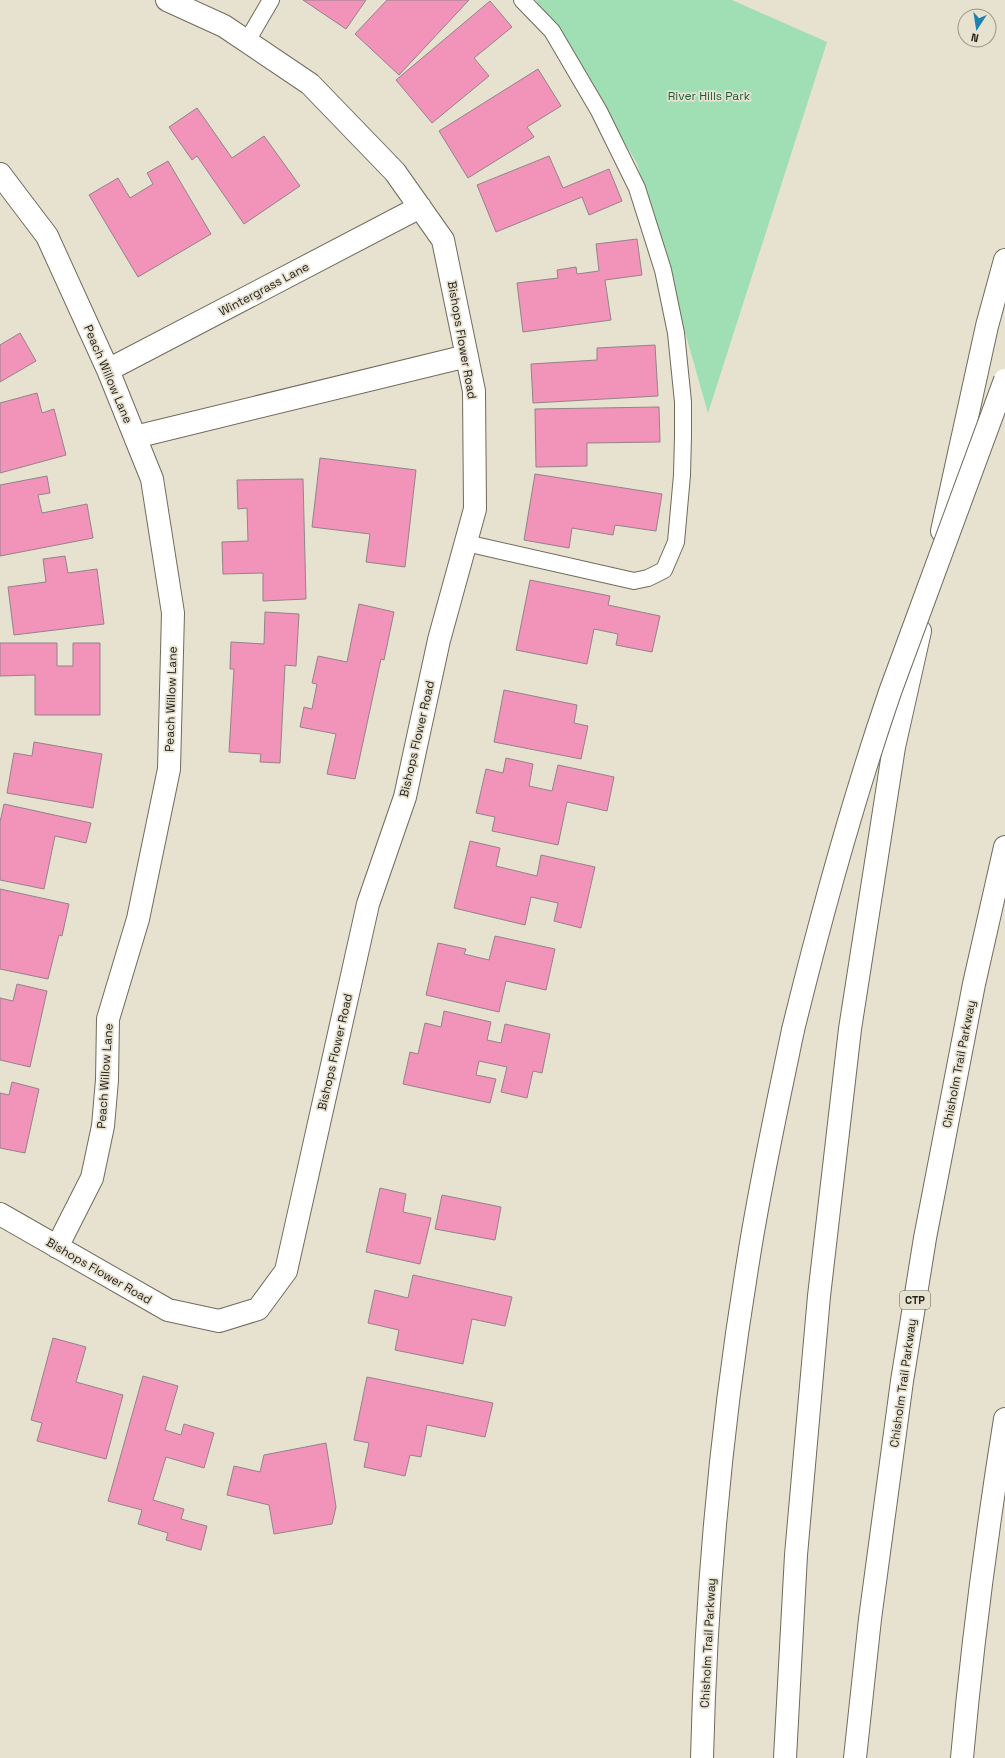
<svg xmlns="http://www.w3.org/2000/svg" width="1005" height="1758" font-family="'Space Grotesk',sans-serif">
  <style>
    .green { fill: #9fdfb3 }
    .building { fill: #f293ba; stroke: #948389 }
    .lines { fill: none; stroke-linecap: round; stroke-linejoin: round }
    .service-casing { stroke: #716b5d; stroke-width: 18 }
    .minor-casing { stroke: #716b5d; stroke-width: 24 }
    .secondary-casing { stroke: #716b5d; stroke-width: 24 }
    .motorway-casing { stroke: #716b5d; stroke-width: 24 }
    .service { stroke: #fff; stroke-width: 16 }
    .minor { stroke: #fff; stroke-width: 22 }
    .secondary { stroke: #fff; stroke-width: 22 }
    .motorway { stroke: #fff; stroke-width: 22 }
    .motorway-bridge-casing { stroke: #716b5d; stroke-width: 24; stroke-linecap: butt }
    .motorway-bridge { stroke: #fff; stroke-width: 22 }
    .labels { text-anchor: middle; stroke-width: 3.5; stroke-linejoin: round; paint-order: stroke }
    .shield { fill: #e7e1d0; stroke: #5f5c53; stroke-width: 1 }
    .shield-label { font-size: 11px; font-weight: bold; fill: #25231d }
    .park-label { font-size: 12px; fill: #1b5d37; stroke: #e7e1d0 }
    .street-label { font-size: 12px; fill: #25231d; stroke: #e7e1d0 }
  </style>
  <rect width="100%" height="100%" fill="#e7e1d0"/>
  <path class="green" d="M536 0H732L827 42 708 413 637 163Z"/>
  <path class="building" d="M303 0H366L346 29Z
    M387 0H469L399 75 355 34Z
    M490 1 512 27 474 58 489 76 432 123 396 80Z
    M538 69 561 106 527 127 534 137 468 178 439 131Z
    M197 108 232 158 264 136 300 186 244 224 197 156 192 160 169 127Z
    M549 156 563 188 609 169 622 201 589 215 582 197 496 232 477 185Z
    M168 161 211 234 138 277 89 195 118 178 130 198 153 184 147 173Z
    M637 239 642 275 605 280 611 320 523 332 517 283 558 278 557 270 576 267 577 274 599 271 596 244Z
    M20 333 36 361 0 382V345Z
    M655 345 658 396 533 403 531 364 597 360V348Z
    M37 393 42 413 54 409 66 455 0 473V403Z
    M659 407 660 442 587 443V466L536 467 535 409Z
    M320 458 416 470 405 567 366 562 370 534 312 527Z
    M535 474 662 494 656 531 615 525 613 535 572 528 569 548 524 540Z
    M47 476 50 493 38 495 42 513 87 504 93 538 0 556V485Z
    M303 479 306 599 263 601V573L223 574 222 542 248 541 247 508 238 509 237 480Z
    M65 556 68 573 97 569 104 624 14 635 8 587 46 582 43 559Z
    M530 580 610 596 608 605 660 616 652 652 616 645 618 634 594 629 587 664 516 650Z
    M359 604 394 612 384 660 381 659 355 779 327 774 336 734 300 727 304 707 312 709 317 684 312 683 318 656 347 662Z
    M265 612 299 614 296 666 285 665 280 763 260 762 261 754 229 752 234 669H230L231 642 264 644Z
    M0 643H57V666H73V643H100V715H35V675L0 676Z
    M504 690 577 705 574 723 588 726 581 759 494 742Z
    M34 742 102 754 93 808 7 793 14 753 32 756Z
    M506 758 533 764 529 786 552 791 558 765 614 777 607 811 567 802 558 845 492 831 495 817 476 813 486 769 503 773Z
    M4 804 91 823 86 843 55 836 44 889 0 880V822Z
    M470 841 500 848 496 866 537 876 541 855 595 867 581 928 554 921 558 903 531 897 525 925 454 908Z
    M0 889 69 904 62 936 59 935 48 979 0 969Z
    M495 936 555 949 546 990 506 981 499 1012 426 995 438 943 466 949 464 954 489 960Z
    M17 984 47 991 30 1067 0 1060V998L13 1001Z
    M444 1011 491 1022 487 1040 501 1043 505 1024 550 1034 542 1073 533 1071 527 1098 501 1092 507 1067 479 1061 476 1075 496 1079 490 1103 403 1084 410 1052 418 1054 425 1023 441 1027Z
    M12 1082 39 1089 25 1153 0 1148V1093L9 1095Z
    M380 1188 406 1194 403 1212 431 1218 420 1264 366 1252Z
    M442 1195 501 1207 495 1240 435 1229Z
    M413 1275 512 1297 505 1326 472 1319 463 1364 395 1350 399 1330 368 1323 375 1290 408 1298Z
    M53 1338 86 1347 76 1382 123 1395 106 1459 37 1441 42 1423 31 1420Z
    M143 1376 178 1386 165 1430 181 1435 184 1424 214 1433 204 1468 166 1457 153 1500 184 1509 181 1519 207 1526 201 1550 166 1540 168 1533 138 1524 142 1510 108 1501Z
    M367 1377 493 1403 485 1437 427 1425 421 1457 410 1455 405 1476 364 1467 369 1443 354 1440Z
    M326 1443 336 1507 332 1524 274 1534 269 1505 227 1495 234 1466 260 1472 264 1455Z"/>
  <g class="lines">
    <defs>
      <path id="service" d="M247 41 271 0
        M466 543 634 581 648 578 664 570 676 542 682 475 683 436V402L676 333 663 270 637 188 599 111 552 31 522 0"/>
      <path id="minor" d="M0 174 47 236 108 370 152 479 173 613 169 769 138 919 108 1019 107 1080 103 1126 92 1178 57 1247
        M108 370 420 207
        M135 437 467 356
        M0 1214 168 1310 219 1321 258 1309 286 1271 368 904 405 797 439 640 475 509 474 391 443 240 395 172 310 84 224 26 167 0"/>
      <path id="secondary" d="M702 1758C706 1592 721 1426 748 1262 760 1184 777 1107 793 1030"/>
      <path id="motorway" d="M942 531 987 326 1005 260
        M785 1758 796 1555 819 1296 850 1029 894 747 920 631
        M855 1758 870 1619 902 1381 925 1238 974 984 1005 847
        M962 1758C972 1645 987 1531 1005 1419"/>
    </defs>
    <use href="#service" class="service-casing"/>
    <use href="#minor" class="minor-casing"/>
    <use href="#secondary" class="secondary-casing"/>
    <use href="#motorway" class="motorway-casing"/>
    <use href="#service" class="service"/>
    <use href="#minor" class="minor"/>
    <use href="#secondary" class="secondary"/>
    <use href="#motorway" class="motorway"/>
    <defs>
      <path id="motorway-bridge" d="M793 1030C821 916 852 803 890 692L1005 380"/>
    </defs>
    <use href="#motorway-bridge" class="motorway-bridge-casing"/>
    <use href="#motorway-bridge" class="motorway-bridge"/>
  </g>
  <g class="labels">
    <rect class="shield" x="900" y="1291" width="30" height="18" rx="3"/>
    <g class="shield-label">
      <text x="915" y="1304">CTP</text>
    </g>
    <g class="park-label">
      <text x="709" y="100">River Hills Park</text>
    </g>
    <g class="street-label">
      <text transform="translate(264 289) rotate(-28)" y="4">Wintergrass Lane</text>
      <text transform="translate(462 340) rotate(80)" y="4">Bishops Flower Road</text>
      <text transform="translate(108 374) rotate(67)" y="4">Peach Willow Lane</text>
      <text transform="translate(171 699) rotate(-88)" y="4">Peach Willow Lane</text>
      <text transform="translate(417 739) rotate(-77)" y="4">Bishops Flower Road</text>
      <text transform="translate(335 1052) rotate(-77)" y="4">Bishops Flower Road</text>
      <text transform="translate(959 1064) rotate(-79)" y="4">Chisholm Trail Parkway</text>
      <text transform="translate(105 1076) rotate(-86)" y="4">Peach Willow Lane</text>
      <text transform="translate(99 1271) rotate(30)" y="4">Bishops Flower Road</text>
      <text transform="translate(903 1383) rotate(-82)" y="4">Chisholm Trail Parkway</text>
      <text transform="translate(708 1643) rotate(-87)" y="4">Chisholm Trail Parkway</text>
    </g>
  </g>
  <g transform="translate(977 28) rotate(192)"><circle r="19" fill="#e7e1d0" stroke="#999588"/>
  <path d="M0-3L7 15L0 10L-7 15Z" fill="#1f82ad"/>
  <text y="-6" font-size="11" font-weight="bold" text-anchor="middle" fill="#25231d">N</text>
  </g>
</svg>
